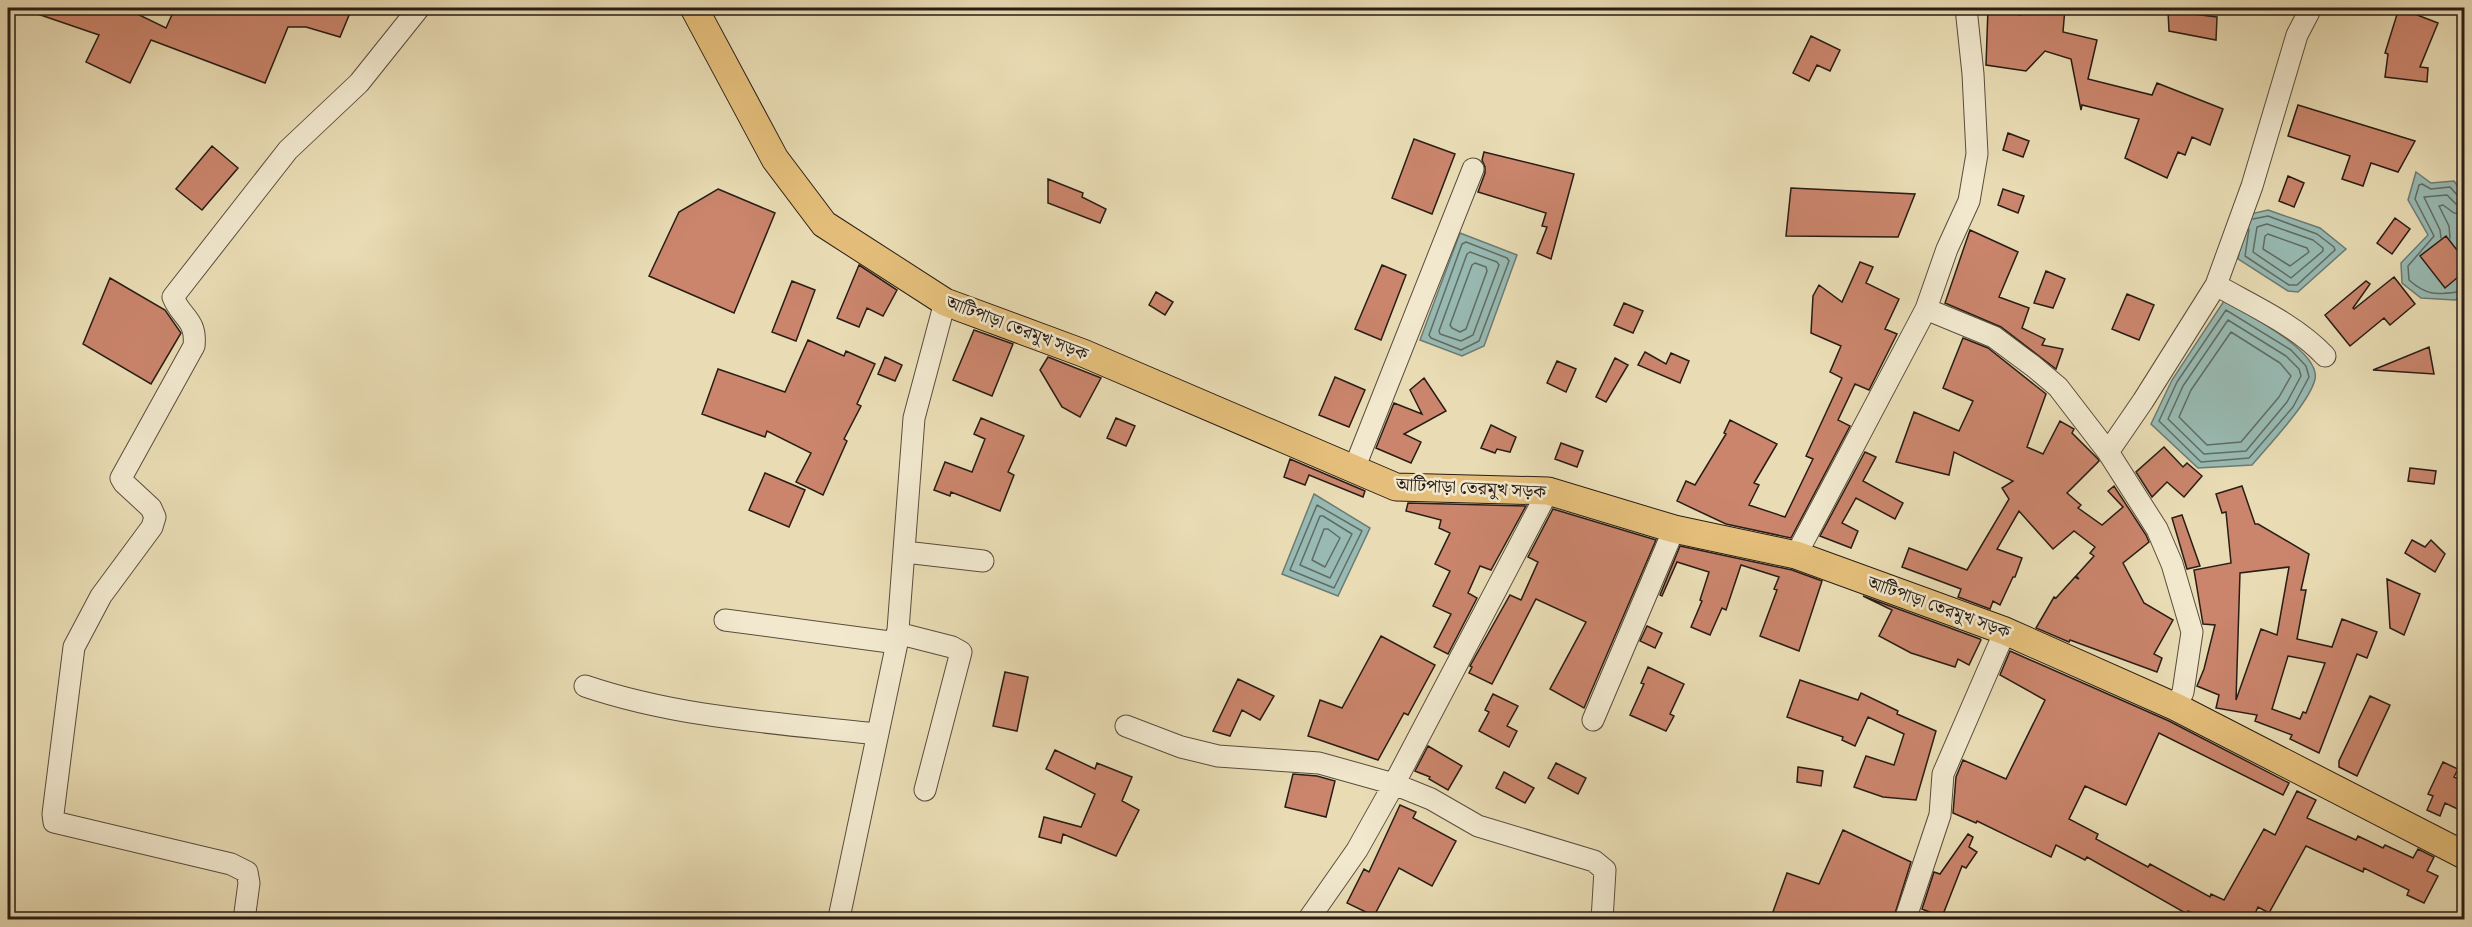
<svg xmlns="http://www.w3.org/2000/svg" width="2472" height="927" font-family="'Libre Bodoni','Noto Serif Bengali',serif">
  <style>
    .water { fill: #98bab3; stroke: #6c7b74; stroke-width: 1.5 }
    .lines { fill: none; stroke-linecap: round; stroke-linejoin: round }
    .shore { stroke: #606c64; stroke-width: 1.5 }
    .building { fill: #ca856c; stroke: #291d15; stroke-width: 1.5; fill-rule: evenodd }
    .minor-casing { stroke: #594d3d; stroke-width: 23 }
    .major-casing { stroke: #291d15; stroke-width: 29 }
    .minor { stroke: #f1e8ce; stroke-width: 21 }
    .major { stroke: #e4be7a; stroke-width: 27 }
    .labels { text-anchor: middle; stroke-width: 5; stroke-linejoin: round; paint-order: stroke }
    .street-label { font-size: 18px; fill: #291d15; stroke: #f1e8ce }
  </style>
  <rect width="100%" height="100%" fill="#e9dcb4"/>
  <filter id="stains"><feTurbulence type="fractalNoise" baseFrequency=".00333" numOctaves="4"/><feColorMatrix values="0 0 0 0 .2 0 0 0 0 .09 0 0 0 0 .02 0 0 0 .5 -.17"/></filter>
  <radialGradient id="worn" r=".72"><stop offset=".6" stop-color="#630" stop-opacity="0"/><stop offset="1" stop-color="#630" stop-opacity=".3"/></radialGradient>
  <path class="water" d="M2416 172 2431 183 2454 181 2464 195V296L2455 300 2421 298 2402 283 2401 263 2428 235 2408 200Z
    M2268 210 2320 228 2346 249 2298 292 2288 291 2238 259 2246 215Z
    M1460 233 1517 255 1484 346 1462 356 1420 340Z
    M2224 301C2245 313 2321 351 2315 379 2310 402 2268 446 2252 465L2198 468 2151 424 2172 380Z
    M1314 494 1370 528 1338 596 1282 574Z"/>
  <g class="lines">
    <path class="shore" d="M2464 198 2458 196 2450 187 2431 189 2422 184 2419 185 2415 199 2434 236 2408 266 2409 280C2429 298 2440 294 2464 291
      M2267 224 2313 240 2323 248V251L2291 278 2253 252 2257 227Z
      M2249 229 2245 256 2289 285H2297L2335 250 2334 247 2317 234 2268 216 2253 219
      M2268 234 2307 248 2309 252 2290 266 2263 249 2265 236Z
      M2441 238 2440 230 2424 197 2447 195 2456 204 2464 205
      M2450 238 2449 226 2439 206 2443 205 2454 213 2464 214
      M1466 242 1507 258 1509 261 1479 341 1461 350 1431 338 1429 335 1462 244Z
      M1470 252 1497 262 1499 265 1473 335 1461 341 1440 334 1439 331 1467 254Z
      M1475 263 1486 267 1487 271 1466 329 1460 332 1452 328 1450 325 1472 265Z
      M2226 310 2291 350 2306 366 2309 377 2293 407 2249 458 2201 462 2159 421 2177 382Z
      M2228 320 2286 356 2299 369 2301 376 2287 402 2246 451 2204 454 2168 419 2183 386Z
      M2231 332 2280 363 2291 376 2279 397 2241 442 2207 445 2179 417 2191 390Z
      M1317 505 1362 531 1334 588 1290 570Z
      M1320 516H1323L1352 534 1330 578 1300 565Z
      M1324 529H1328L1340 538 1325 567 1312 560Z"/>
  </g>
  <path class="building" d="M27 8H125L166 28 175 8H352L340 37 306 27H288L265 83 151 40 130 83 86 62 99 35 26 10Z
    M1988 8H1996L2020 15 2022 8H2065L2063 32 2097 40 2088 79 2152 95 2157 83 2223 109 2210 145 2192 137 2185 155 2178 152 2167 178 2125 158 2139 119 2082 105 2081 110 2071 59 2045 51 2026 71 1986 65Z
    M2399 8 2438 23 2420 67 2428 68 2427 82 2385 77 2388 54 2385 53Z
    M2168 11 2217 17 2216 40 2169 31Z
    M1811 36 1840 50 1830 71 1817 65 1809 81 1793 73Z
    M2298 105 2415 141 2398 172 2371 163 2363 186 2342 179 2350 156 2288 136Z
    M2008 133 2029 141 2023 157 2003 150Z
    M1414 139 1455 154 1432 214 1392 198Z
    M212 146 238 168 202 210 176 189Z
    M1484 152 1574 174 1551 259 1537 253 1547 227 1542 226 1546 213 1478 192 1485 173V167L1482 160Z
    M2288 176 2304 183 2294 207 2279 201Z
    M1048 179 1083 193 1082 197 1106 209 1100 223 1048 203Z
    M1791 188 1915 194 1898 237 1786 236Z
    M718 189 775 213 734 313 649 276 679 212Z
    M2003 189 2024 196 2018 213 1998 205Z
    M2395 218 2410 229 2392 254 2377 243Z
    M1970 230 2018 252 1999 297 2029 308 2022 328 2045 339 2042 345 2063 349 2056 369 2001 327 1945 303Z
    M2446 236 2464 259V272L2445 288 2420 256Z
    M1860 262 1873 267 1866 283 1899 299 1885 329 1897 334 1869 390 1855 384 1838 420 1850 426 1791 538 1726 524 1677 501 1686 481 1695 485 1726 434 1724 433 1730 420 1777 444 1754 483 1759 485 1749 505 1785 517 1813 459 1806 456 1842 378 1830 372 1841 346 1811 333 1813 296 1819 285 1842 302Z
    M859 265 897 290 883 316 867 308 859 327 837 318Z
    M1382 265 1406 275 1381 340 1355 329Z
    M2046 271 2065 279 2053 308 2034 303Z
    M2394 277 2415 304 2390 325 2384 318 2350 346 2325 315 2366 281 2370 284 2353 308 2354 309Z
    M110 278 165 310 181 333 151 384 83 344Z
    M792 281 815 290 796 341 772 332Z
    M1156 292 1173 302 1165 315 1149 305Z
    M2127 294 2154 305 2139 340 2112 329Z
    M1624 303 1643 311 1633 333 1614 325Z
    M974 330 1013 344 992 396 953 380Z
    M1963 338 1988 348 2046 394 2027 447 2043 454 2060 421 2074 429 2072 433 2098 459 2099 461 2067 493 2081 505 2078 508 2102 525 2123 507 2108 491 2114 486 2146 535 2149 542 2123 563 2144 603 2173 620 2154 654 2162 658 2157 672 2070 640 2069 642 2036 628 2054 597 2056 598 2075 577 2079 579 2076 576 2094 556 2090 553 2095 547 2074 531 2053 549 2019 511 1997 549 2022 558 2015 577H2013L2000 605 1993 601 1990 609 1958 597 1961 589 1902 567 1909 548 1967 570 2009 499 2002 488 2013 481 1954 452 1949 475 1896 462 1914 412 1959 431 1973 401 1943 388Z
    M808 340 844 356 846 351 875 364 857 404 861 406 844 439 847 441 823 495 796 482 811 453 767 431 765 437 702 414 718 369 785 392Z
    M2429 347 2434 374 2373 370Z
    M1645 352 1666 364 1671 353 1689 361 1680 383 1638 365Z
    M885 357 902 365 895 381 878 374Z
    M1048 357 1101 378 1080 417 1062 407 1040 370Z
    M1615 358 1628 365 1606 402 1596 397Z
    M1557 361 1576 369 1566 392 1547 383Z
    M1335 377 1365 390 1349 427 1319 415Z
    M1424 378 1446 411 1404 434 1421 442 1411 463 1376 448 1394 403 1422 414 1410 390Z
    M981 418 1024 436 1008 472 1014 475 1000 511 951 492 950 496 934 490 945 462 972 472 985 439 974 434Z
    M1116 418 1135 426 1126 446 1107 438Z
    M1491 425 1516 437 1510 452 1497 449 1495 453 1481 448Z
    M1561 443 1583 451 1577 467 1555 459Z
    M2164 447 2183 467 2187 463 2202 476 2184 497 2167 482 2152 497 2136 472Z
    M1865 452 1876 457 1863 481 1903 503 1895 519 1856 498 1842 523 1858 531 1851 548 1820 536Z
    M1290 459 1365 491 1363 497 1309 475 1305 485 1284 477Z
    M2410 468 2436 471 2434 484 2408 481Z
    M765 473 805 490 789 527 749 510Z
    M2242 486 2255 524H2258L2309 554 2301 590H2306L2297 639 2332 647 2342 619 2377 632 2367 658 2357 654 2319 753 2290 739 2292 735 2255 721 2257 715 2216 708 2219 695 2197 686 2204 669 2215 625 2203 624 2194 570 2231 563 2226 512 2222 513 2216 494ZM2289 567 2277 635 2261 629 2236 700 2240 573ZM2288 656 2325 663 2306 713 2303 712 2300 719 2272 709Z
    M1408 503 1526 506 1491 570 1480 566 1468 593 1477 598 1448 654 1434 647 1451 614 1433 606 1450 571 1435 564 1450 533 1439 528 1441 520 1406 511Z
    M1553 509 1656 540 1584 708 1550 689 1586 622 1536 599 1492 684 1469 673 1472 667 1470 666 1510 595 1521 600 1538 562 1528 557Z
    M2182 515 2200 566 2187 569 2172 518Z
    M2412 540 2425 547 2431 540 2445 554 2435 572 2405 553Z
    M1680 546 1792 570 1822 581 1799 651 1760 636 1777 590 1774 589 1779 577 1741 565 1726 610 1722 608 1710 635 1691 627 1702 601 1700 600 1709 572 1677 562 1662 596 1660 595Z
    M2387 579 2420 594 2404 635 2390 628Z
    M1863 596 1980 639 1981 640 1969 665 1958 659 1955 667 1911 653 1879 636 1892 610Z
    M1647 626 1662 633 1655 648 1640 641Z
    M1381 636 1435 665 1408 715 1404 713 1378 760 1308 736 1320 700 1342 708Z
    M2010 651 2169 721 2289 783 2283 795 2159 733 2126 805 2085 786 2069 819 2098 834 2096 839 2148 867 2150 864 2210 897 2211 894 2224 900 2264 829 2275 835 2297 791 2316 800 2307 818 2356 840 2358 836 2383 848 2385 845 2413 858 2418 849 2434 857 2427 871 2438 876 2424 903 2407 895 2409 890 2364 868 2363 872 2306 846 2269 913 2258 907 2252 920H2207L2188 911 2187 914 2087 857 2085 860 2056 845 2051 857 1977 821 1976 823 1953 813 1956 777 1963 760 2006 779 2045 700 2000 675Z
    M1648 667 1684 684 1670 714 1674 716 1666 731 1630 715 1644 684 1641 683Z
    M1005 672 1028 677 1017 731 993 726Z
    M1238 679 1274 696 1260 720 1242 710 1230 736 1213 731Z
    M1800 680 1858 700 1861 693 1898 711 1897 714 1936 731 1916 800 1883 797 1854 787 1866 756 1894 765 1904 734 1868 717 1855 746 1842 740 1843 737 1787 717Z
    M1493 694 1518 706 1507 726 1517 731 1509 747 1479 731 1489 712 1485 710Z
    M2370 696 2390 705 2357 776 2339 767V761Z
    M1428 746 1462 766 1448 790 1429 779 1430 777 1415 771Z
    M1055 750 1095 769 1097 763 1132 777 1122 801 1139 810 1116 856 1063 834 1061 843 1039 837 1044 817 1081 827 1095 794 1046 769Z
    M2443 762 2458 769 2454 777 2464 781V812L2445 803 2440 816 2427 810 2433 796 2428 794Z
    M1556 763 1586 778 1578 794 1548 778Z
    M1798 767 1823 771 1821 786 1797 782Z
    M1504 772 1534 788 1525 803 1496 788Z
    M1293 774 1317 776 1335 781 1326 817 1285 807Z
    M1400 805 1416 812 1413 818 1456 841 1432 886 1399 868 1374 916 1347 903 1364 869 1369 872Z
    M1843 830 1911 862 1893 920H1770L1787 873 1819 884Z
    M1968 834 1973 837 1969 847 1977 852 1966 868 1962 866 1942 917 1922 909 1934 872 1940 874Z"/>
  <g class="lines">
    <defs>
      <path id="minor" d="M2216 285C2253 306 2296 325 2325 356
        M1926 309 1994 337 2033 366 2058 387 2108 452
        M1354 469 1473 169
        M905 552 983 561
        M1796 555 1926 309 1947 249 1969 201 1977 154 1973 74 1966 8
        M725 620 897 643
        M897 633 952 647 961 652 925 790
        M585 686C679 718 779 723 877 734
        M2176 707 2183 692 2192 632 2172 564 2157 529 2108 452 2143 401 2216 285 2252 186 2297 35 2311 8
        M1593 720 1674 529
        M1126 726 1181 747 1218 756 1319 763 1394 784 1431 799 1478 826 1594 861 1605 870 1602 920
        M840 913 897 643 914 418 945 302
        M244 920 249 883 247 872 231 864 54 822 53 814 74 647 101 596 152 527 155 517 151 508 124 483 121 478 194 346C197 319 181 318 173 297L288 150 359 83 419 8
        M1308 920 1357 850 1394 784 1548 491
        M1905 920 1940 815 1943 774 2005 631"/>
      <path id="major" d="M694 8 775 159 824 224 945 302 1083 353 1396 487 1548 491 1674 529 1796 555 2005 631 2176 707 2464 855"/>
    </defs>
    <use href="#minor" class="minor-casing"/>
    <use href="#major" class="major-casing"/>
    <use href="#minor" class="minor"/>
    <use href="#major" class="major"/>
  </g>
  <g class="labels">
    <g class="street-label">
      <text transform="translate(1017 328) rotate(21)" y="6">আটিপাড়া তেরমুখ সড়ক</text>
      <text transform="translate(1471 488) rotate(3)" y="6">আটিপাড়া তেরমুখ সড়ক</text>
      <text transform="translate(1939 607) rotate(20)" y="6">আটিপাড়া তেরমুখ সড়ক</text>
    </g>
  </g>
  <rect width="2472" height="927" fill="none" stroke="#e9dcb4" stroke-width="30"/>
  <rect x="9" y="9" width="2454" height="909" fill="none" stroke="#291d15" stroke-width="3"/>
  <rect x="15" y="15" width="2442" height="897" fill="none" stroke="#291d15" stroke-width="1.5"/>
  <rect width="100%" height="100%" filter="url(#stains)"/>
  <rect width="100%" height="100%" fill="url(#worn)"/>
</svg>
